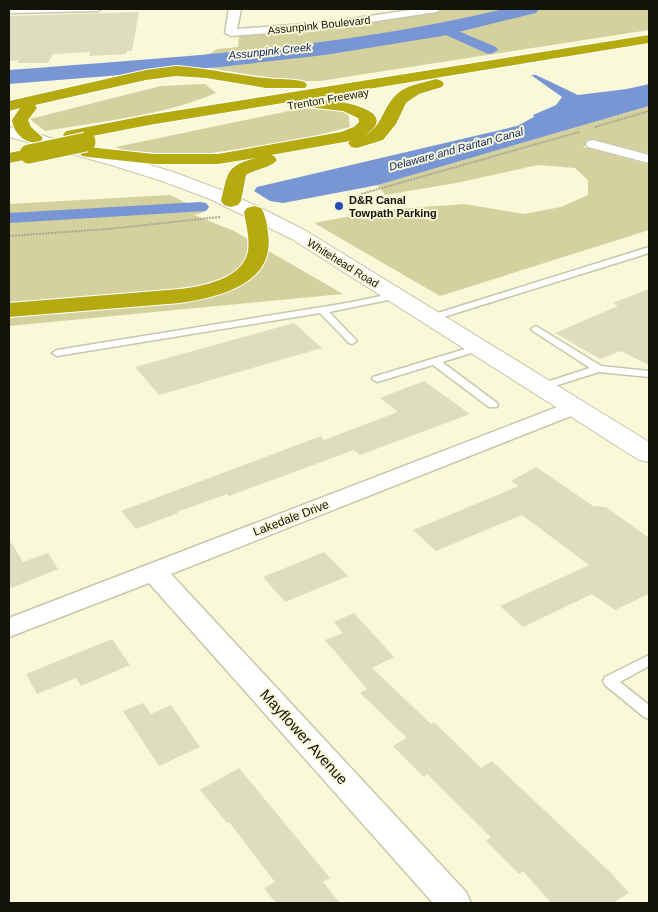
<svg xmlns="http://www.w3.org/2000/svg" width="658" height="912" font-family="Arial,sans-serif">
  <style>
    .green { fill: #d4d19f }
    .water { fill: #7996d4 }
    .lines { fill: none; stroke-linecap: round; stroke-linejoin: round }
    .canal { fill: #7996d4; fill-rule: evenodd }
    .river { fill: #7996d4; fill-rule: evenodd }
    .building { fill: #deddc0 }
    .lane-casing { stroke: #c8c7aa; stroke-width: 3 }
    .street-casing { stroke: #c8c7aa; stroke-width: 3 }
    .secondary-casing { stroke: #c8c7aa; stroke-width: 2 }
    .highway-casing { stroke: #fff; stroke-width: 2 }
    .path { stroke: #a8a78f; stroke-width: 2; stroke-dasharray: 2 1; stroke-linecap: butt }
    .lane { fill: #fff; fill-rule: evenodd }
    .street { fill: #fff; fill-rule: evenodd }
    .secondary { fill: #fff; fill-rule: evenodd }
    .highway { fill: #b5ab11; fill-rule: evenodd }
    .highway-bridge-casing { stroke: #fff; stroke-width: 21; stroke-linecap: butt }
    .highway-bridge { stroke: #b5ab11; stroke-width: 19 }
    .poi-dot { fill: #224ab8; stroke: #f9f8d9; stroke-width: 2 }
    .labels { text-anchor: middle; stroke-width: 4; stroke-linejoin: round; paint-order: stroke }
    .far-street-label { font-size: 11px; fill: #141309; stroke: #f9f8d9 }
    .far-water-label { font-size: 11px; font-style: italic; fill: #0d266d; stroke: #f9f8d9 }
    .far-poi-label { font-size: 11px; font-weight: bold; fill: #141309; stroke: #f9f8d9; text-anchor: start }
    .street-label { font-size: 12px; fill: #141309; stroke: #f9f8d9 }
    .near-street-label { font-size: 15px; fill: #141309; stroke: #f9f8d9 }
  </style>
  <rect width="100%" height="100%" fill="#f9f8d9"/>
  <path class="green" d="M436 9H649V30L320 81H288L192 65 217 49 238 47 239 35 415 15Z
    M205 84 216 93C162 116 102 121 45 131L30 119 161 86Z
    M649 106V153L595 140 583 147 649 165V230L440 296 314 223 383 210 465 204 524 214 561 207 588 195V180L575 168 538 165 456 183 385 195 378 185Z
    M303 108 348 112 350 127 294 141 197 155 125 151 116 147Z
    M170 195 205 212 194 215 234 231 343 294 9 326V204Z"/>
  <path class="water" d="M531 75H536L578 95 627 89 649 84V106L378 185 283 203 270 201 254 191 257 187 517 126 534 117 533 115 556 105 562 97Z"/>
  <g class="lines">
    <path class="canal" d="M444 25 496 47 498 50 491 54 486 53 439 32 438 29Z
      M200 202 206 203 209 207 206 211 9 223V213Z"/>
    <path class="river" d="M504 9H539L536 13 442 36 325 55 220 67 9 84V70C175 57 342 48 504 9Z"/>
  </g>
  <path class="building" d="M139 12 132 51H127L126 54 89 56 90 52 53 54 48 63H18V60L9 61V16Z
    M649 289V365L621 351 600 359 555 333 618 306 613 303Z
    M294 323 322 348 159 395 135 367Z
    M424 381 470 414 360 455 354 450 229 496 227 494 177 512 178 513 136 529 121 511 321 436 324 440 398 412 380 398Z
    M536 467 593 506 606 507 649 538V594L615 610 592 594 523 627 500 606 589 565 522 515 436 551 413 530 519 486 511 481Z
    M9 539 23 562 48 553 58 569 9 589Z
    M324 552 348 576 285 602 263 577Z
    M354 613 394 657 372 668 431 724 434 722 481 768 492 761 609 871 629 893 612 903H551L523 871 519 874 486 841 491 837 427 774 424 777 393 746 407 738 360 693 367 689 325 640 343 633 334 622Z
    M112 639 130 665 81 686 76 678 37 694 26 674Z
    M143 703 151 714 171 705 200 747 159 766 123 711Z
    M239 768 330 878 323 882 340 903H276L264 888 275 882 229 822 227 823 200 790Z"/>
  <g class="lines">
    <defs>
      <path id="lane" d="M9 9H101L98 11 9 13Z
        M649 247V253L434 320H428L426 318 428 316Z
        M395 293 398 294V298L329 312 355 339 357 341 352 344 349 343 320 313 57 356 52 353 57 350 347 303Z
        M536 326 601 366 649 371V377L599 372 545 389H537L536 387 537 385 590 368 533 331 531 329Z
        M478 345 481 346 483 348 481 350 442 362 497 403 498 405 497 407H489L433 365 377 382 372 379 373 377Z
        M649 655V666L620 682 649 705V719L644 717 605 685 603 681 605 677Z"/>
      <path id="street" d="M229 9H241L237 29 331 22 416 9H442L436 12 331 28 231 36 225 33Z
        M593 140 649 155V163L588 147 586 144 588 141Z
        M573 401 581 402 584 407 581 412 171 574 466 892 471 903H433L149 583 9 637V618Z"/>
      <path id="secondary" d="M9 127 121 156 173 172 224 191 265 210 306 231 649 442V462L639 460 292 239 261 224 210 199 159 180 108 164 9 137Z"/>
      <path id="highway" d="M649 35V43L149 125 72 140 66 139 63 135 66 131 72 130 149 115Z
        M176 66C206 68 235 75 266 78 278 80 292 78 305 82L307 85 305 88H266L206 78 176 76 146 80 35 105 37 108 28 120 31 127 43 138 40 142C26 145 14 134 12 120L20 108 9 111V101L146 70Z
        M436 79 442 81 444 84 442 87 419 94 406 103 396 124 383 140 357 148 351 147 348 143 350 141 271 155 274 156 277 160C271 168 255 169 246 175L241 201 238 205 231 207 224 205 221 201C228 173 225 166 256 158L218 164H154L88 157 82 156 79 152 82 148 88 147 154 154H218L341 132 354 127 359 122 358 118 343 111 306 107 304 104 306 101C324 96 407 108 365 135 383 126 382 108 396 95 406 85 422 83 436 79Z
        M29 149 35 150 38 154 35 158 9 163V153Z
        M254 206 261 208C266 215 267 225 268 233 276 284 219 297 180 303L9 317V303L180 289C203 286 243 279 248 251 250 238 246 225 244 212L247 208Z"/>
    </defs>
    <use href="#lane" class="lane-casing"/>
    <use href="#street" class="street-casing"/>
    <use href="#secondary" class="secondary-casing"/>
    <use href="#highway" class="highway-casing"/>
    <path class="path" d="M595 127 649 111
      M361 194 579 132
      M9 236 108 229 220 217"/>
    <use href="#lane" class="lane"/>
    <use href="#street" class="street"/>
    <use href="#secondary" class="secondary"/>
    <use href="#highway" class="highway"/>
    <defs>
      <path id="highway-bridge" d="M29 154 86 142"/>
    </defs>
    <use href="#highway-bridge" class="highway-bridge-casing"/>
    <use href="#highway-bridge" class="highway-bridge"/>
  </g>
  <circle class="poi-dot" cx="339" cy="206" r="5"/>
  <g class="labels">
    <g class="far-street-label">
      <text transform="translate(319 25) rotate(-6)" y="4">Assunpink Boulevard</text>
      <text transform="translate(328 99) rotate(-10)" y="4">Trenton Freeway</text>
      <text transform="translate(343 263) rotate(32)" y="4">Whitehead Road</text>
    </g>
    <g class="far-water-label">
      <text transform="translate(270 51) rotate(-6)" y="4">Assunpink Creek</text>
      <text transform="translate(456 149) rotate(-15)" y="4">Delaware and Raritan Canal</text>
    </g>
    <g class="far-poi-label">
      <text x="349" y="204">D&amp;R Canal<tspan x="349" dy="13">Towpath Parking</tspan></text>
    </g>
    <g class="street-label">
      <text transform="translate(291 518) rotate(-21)" y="4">Lakedale Drive</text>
    </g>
    <g class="near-street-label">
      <text transform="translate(304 737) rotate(48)" y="5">Mayflower Avenue</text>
    </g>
  </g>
  <rect width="658" height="912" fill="none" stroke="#141309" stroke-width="20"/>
</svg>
